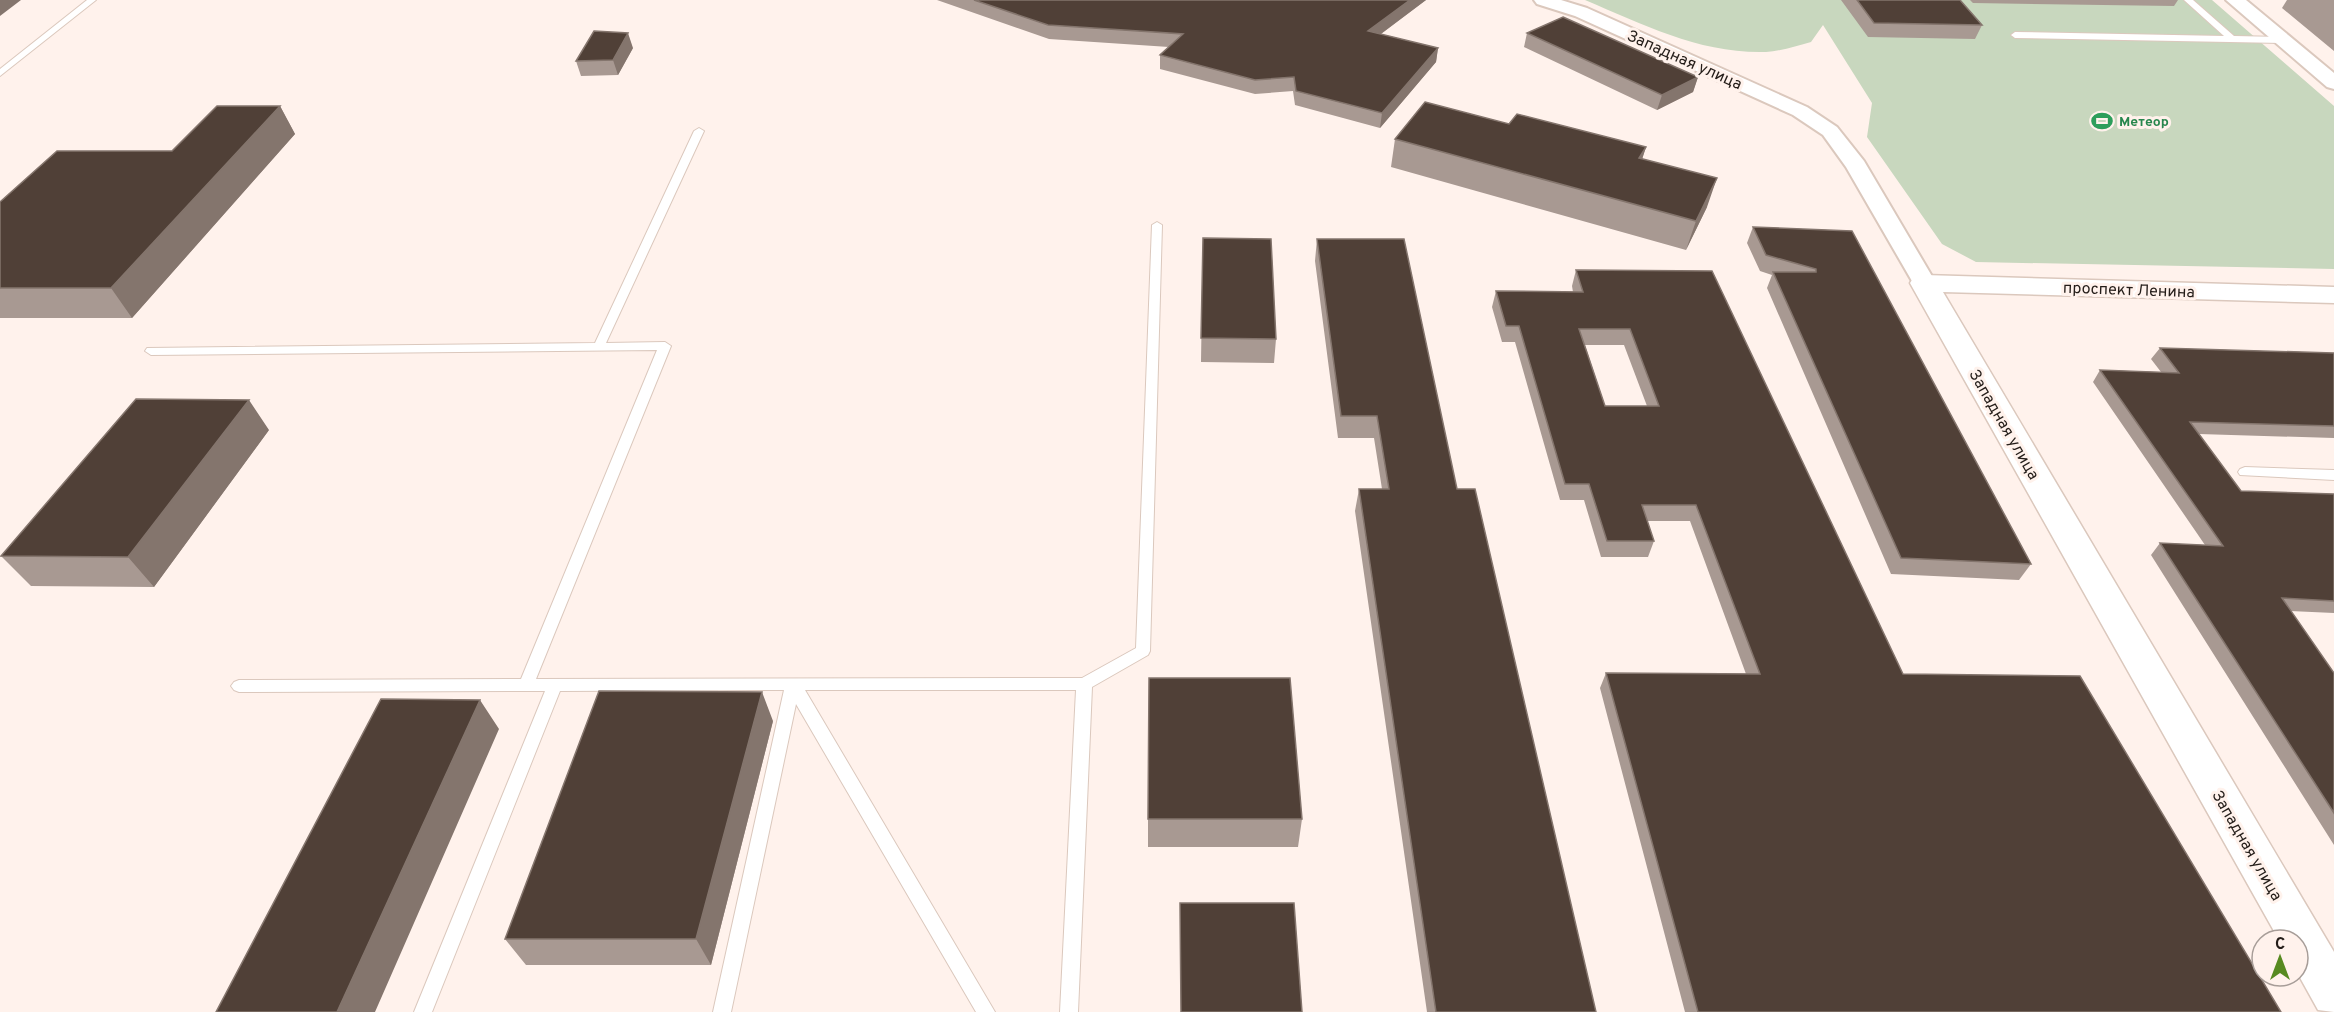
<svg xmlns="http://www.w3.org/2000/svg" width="2334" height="1012" font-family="Overpass,sans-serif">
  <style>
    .green { fill: #c8d7be }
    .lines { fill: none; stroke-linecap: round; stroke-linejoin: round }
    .lane-casing { stroke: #dbc8bd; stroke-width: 2 }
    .street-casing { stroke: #dbc8bd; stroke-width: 4 }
    .secondary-casing { stroke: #dbc8bd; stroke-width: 3 }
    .lane { fill: #fff; fill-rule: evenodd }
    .street { fill: #fff; fill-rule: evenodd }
    .secondary { fill: #fff; fill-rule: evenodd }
    .wall { fill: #a89992; fill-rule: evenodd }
    .shaded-wall { fill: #84756d }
    .building { fill: #504037; stroke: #84756d; stroke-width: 1.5; fill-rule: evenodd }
    .labels { text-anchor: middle; stroke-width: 6; stroke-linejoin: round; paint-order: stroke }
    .far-leisure-label { font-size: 14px; font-weight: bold; fill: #27864d; stroke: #fff2ec; text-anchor: start }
    .street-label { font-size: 16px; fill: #241d19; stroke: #fff2ec }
  </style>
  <rect width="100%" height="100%" fill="#fff2ec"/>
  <path class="green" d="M1585 0H2212L2334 106V269L1976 262 1942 244 1867 137 1872 103 1823 25 1811 42C1797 46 1781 51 1766 52 1701 54 1644 25 1585 0Z"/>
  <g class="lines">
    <defs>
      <path id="lane" d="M87 0H96L0 76V69Z
        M2184 0H2193L2234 36 2282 37 2286 40 2282 43 2015 38 2011 35 2015 32 2224 36Z
        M699 128 704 131 606 343 665 342 671 346 536 679 1082 678 1136 648 1152 225 1157 222 1162 225 1150 651 1148 655 1092 687 1078 1012H1060L1076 690H805L995 1012H976L796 704 731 1012H713L784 690 560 691 432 1012H414L545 691 239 692 234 690 231 686 234 682 239 680 521 679 657 350 151 355 145 351 147 348 595 343 694 131Z
        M2245 467 2334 470V480L2240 475 2238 472 2240 469Z"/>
      <path id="street" d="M1534 0H1561L1587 8 1807 107 1837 127 1864 161 1936 283 1932 288 1924 290 1916 288 1846 167 1823 135 1793 115 1575 16 1537 4Z
        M2226 0H2246L2334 73V89L2327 87Z"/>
      <path id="secondary" d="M1924 275 2334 287V303L1943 292 2334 952V1012L2318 1010 2298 974V940H2279L1910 283 1914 277Z"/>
    </defs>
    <use href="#lane" class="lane-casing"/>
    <use href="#street" class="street-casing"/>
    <use href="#secondary" class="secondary-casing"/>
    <use href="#lane" class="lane"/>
    <use href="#street" class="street"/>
    <use href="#secondary" class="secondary"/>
  </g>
  <path class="wall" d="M937 0H1426L1381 34 1438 48 1436 62 1380 128 1295 105 1293 91 1255 94 1160 69V55L1169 47 1049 39Z
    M1841 0H1960L1982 25 1975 39 1868 37Z
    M1970 0H2178L2174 6 1973 3Z
    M2287 0H2334V51L2282 8Z
    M1527 33 1698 77 1693 92 1657 110 1524 47Z
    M633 48 618 75 581 76 576 61Z
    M280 106 295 134 132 318H0V202L172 151Z
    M1509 124 1646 147 1642 159 1707 207 1686 250 1391 167 1395 139Z
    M1753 227 1852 231 2031 564 2019 580 1891 574 1767 288 1772 275 1760 271 1747 243Z
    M1203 238 1276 339 1274 363 1201 362Z
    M1317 239 1457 489 1596 1012H1427L1355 511 1359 489H1382L1374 438H1338L1315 261Z
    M1576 270 1712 271 1903 674 2281 1012H1685L1600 688 1606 673 1746 674 1690 521H1647L1654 541 1648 557H1601L1584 500H1560L1515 342H1502L1492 307 1496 291 1573 292 1572 286ZM1585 345H1624L1647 406H1605Z
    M2160 348 2334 353V438L2199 434 2241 491 2334 494V613L2290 611 2334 673V845L2151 555 2160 543 2205 545 2093 382 2100 370 2161 372 2151 359Z
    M269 430 154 587 31 586 1 556Z
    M773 721 711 965H526L505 939Z
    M1148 819H1302L1298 847H1148Z
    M1180 903 1302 1012H1181Z"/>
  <path class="shaded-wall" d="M0 0H21L0 16Z
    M1410 0H1426L1366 45 1368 31Z
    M628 33 633 48 618 75 613 60Z
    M1438 48 1436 62 1380 128 1382 113Z
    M1698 77 1693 92 1657 110 1662 95Z
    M280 106 295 134 132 318 111 288Z
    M1646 147 1637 175 1639 158Z
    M1717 178 1707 207 1686 250 1696 221Z
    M249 400 269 430 154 587 128 557Z
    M762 692 773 721 711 965 696 939Z
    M480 700 499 729 375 1012H337Z"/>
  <path class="building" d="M974 0H1410L1368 31 1438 48 1382 113 1296 91 1294 77 1255 80 1160 55 1183 34 1048 25Z
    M1857 0H1960L1982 25 1874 23Z
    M1563 17 1698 77 1662 95 1527 33Z
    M594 31 628 33 613 60 576 61Z
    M1425 102 1509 124 1517 114 1646 147 1639 158 1717 178 1696 221 1395 139Z
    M217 106H280L111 288H0V202L57 151H172Z
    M1753 227 1852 231 2031 564 1901 558 1773 272H1816V269L1766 255Z
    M1203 238 1271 239 1276 339 1201 338Z
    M1317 239H1404L1457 489H1475L1596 1012H1436L1359 489H1389L1377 416H1341Z
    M1576 270 1712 271 1903 674 2080 676 2281 1012H1698L1606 673 1760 674 1696 505H1642L1654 541H1607L1589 484H1565L1519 326H1506L1496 291 1583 292ZM1579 329H1630L1659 406H1605Z
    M2160 348 2334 353V426L2190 422 2241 491 2334 494V601L2282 598 2334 673V813L2160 543 2223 546 2100 370 2179 373Z
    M136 399 249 400 128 557 1 556Z
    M1149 678H1290L1302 819H1148Z
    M599 691 762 692 696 939H505Z
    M381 699 480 700 337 1012H216Z
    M1180 903H1294L1302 1012H1181Z"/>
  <defs>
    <symbol id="stadium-bare" viewBox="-9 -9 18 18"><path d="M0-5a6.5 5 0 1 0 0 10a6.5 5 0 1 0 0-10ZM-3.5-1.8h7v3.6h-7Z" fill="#2e9e5b" stroke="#fff2ec" stroke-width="2.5" paint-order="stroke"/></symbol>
  </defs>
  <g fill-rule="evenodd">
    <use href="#stadium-bare" x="2087" y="106" width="30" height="30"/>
  </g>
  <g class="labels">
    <g class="far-leisure-label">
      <text x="2119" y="126">Метеор</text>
    </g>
    <g class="street-label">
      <text transform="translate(1685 59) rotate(24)" y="6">Западная улица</text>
      <text transform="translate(2129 289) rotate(2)" y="6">проспект Ленина</text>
      <text transform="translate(2005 424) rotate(60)" y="6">Западная улица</text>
      <text transform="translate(2248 845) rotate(60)" y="6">Западная улица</text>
    </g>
  </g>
  <g transform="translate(2280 958)"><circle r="28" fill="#fff2ec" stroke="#a79d98" stroke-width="1.5"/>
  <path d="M0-4.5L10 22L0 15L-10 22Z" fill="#578a20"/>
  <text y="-9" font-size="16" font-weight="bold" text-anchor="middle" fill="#241d19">С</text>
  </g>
</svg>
